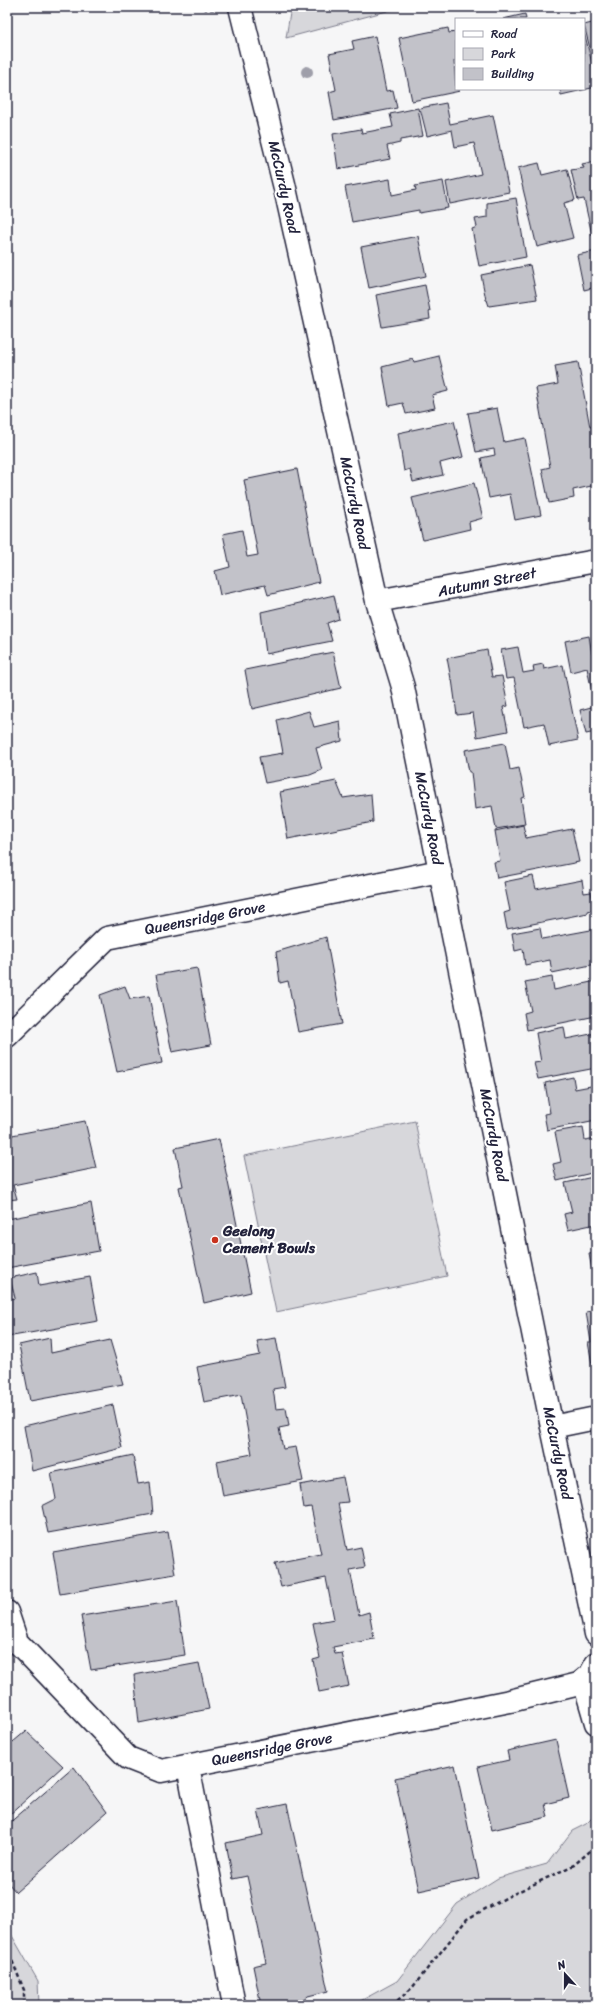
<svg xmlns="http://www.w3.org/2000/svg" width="603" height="2012" font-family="Sriracha,sans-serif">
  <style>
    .green { fill: #d7d7db; stroke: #7c7c8b }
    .building { fill: #c2c2c9; stroke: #22223b }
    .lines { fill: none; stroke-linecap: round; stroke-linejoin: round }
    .minor-casing { stroke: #22223b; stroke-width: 25 }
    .path { stroke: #22223b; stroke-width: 2.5; stroke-dasharray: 4 3; stroke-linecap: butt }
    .minor { stroke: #fff; stroke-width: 22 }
    .tree { fill: #9f9faa }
    .poi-dot { fill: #c8321e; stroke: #fff; stroke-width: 1.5 }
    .labels { text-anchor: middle; stroke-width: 4; stroke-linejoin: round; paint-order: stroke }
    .street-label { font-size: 15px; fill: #22223b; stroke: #fff }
    .poi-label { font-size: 15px; font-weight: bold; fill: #22223b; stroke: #fff; text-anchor: start }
  </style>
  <rect width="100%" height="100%" fill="#f6f6f7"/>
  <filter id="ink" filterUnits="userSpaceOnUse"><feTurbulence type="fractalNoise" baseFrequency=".025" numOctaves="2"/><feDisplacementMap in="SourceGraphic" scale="8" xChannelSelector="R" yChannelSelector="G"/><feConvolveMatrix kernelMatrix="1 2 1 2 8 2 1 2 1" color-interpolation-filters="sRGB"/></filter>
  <g filter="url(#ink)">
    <path class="green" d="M291 7H402L286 38Z
      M415 1121 447 1276 276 1312 244 1156Z
      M596 1814V2005H353L397 1981 457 1904 498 1878 547 1864 572 1831 586 1824Z
      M7 1927 38 1981 39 2005H7Z"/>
    <path class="building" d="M525 14 526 19H503Z
      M596 22V51L591 52 584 25Z
      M448 28 449 33 456 32V60L454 61 456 89 460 91 412 101 399 38Z
      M584 32 596 79V87L561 95 560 89H584Z
      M375 36 386 91 393 90 397 108 334 120 329 92 336 90 329 54 354 49 352 41Z
      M446 103 450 124 493 115 509 192 450 204 446 182 481 174 474 143 455 147 452 130 427 136 420 108Z
      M418 108 423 136 400 140V143L387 146 390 159 338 169 333 134 361 129 362 133 393 127 390 114Z
      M596 161V234L592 235 584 199 578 200 571 170 584 168 582 164Z
      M539 163 542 175 567 169 575 200 564 203 573 238 537 247 518 168Z
      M390 179 392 195 416 190 415 186 443 181 448 208 419 213V210L352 222 345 187Z
      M516 198 526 257 479 266 472 229 477 227 475 219 487 217V203Z
      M418 236 426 276 369 288 361 247Z
      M596 251V287L584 290 577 255Z
      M530 265 537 299 489 306 487 300H486L481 275Z
      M425 285 430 311H429L430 319 382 327 376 295Z
      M439 356 448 391 432 395 435 408 406 414 403 403 389 406 382 367 413 359 414 362Z
      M578 362 590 427 596 426V446L594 447 596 485 573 490 574 498 549 503 542 469 550 467 536 388 558 384 555 366Z
      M497 408 504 442 525 438 541 515 515 520 510 494 489 498 481 458 495 455 494 449 476 452 468 413Z
      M454 421 463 457 440 463 443 475 413 482 410 469 404 471 398 433Z
      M297 469 319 582 268 595 265 585 220 595 215 571 230 567 223 534 242 530 247 557 258 555 244 480Z
      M474 483 483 518 469 522 470 529 423 540 412 498Z
      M334 595 339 619 327 623 332 641 266 654 261 612Z
      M589 636 592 654 596 653V732L586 734 580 710 595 706 587 668 571 672 565 641Z
      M518 647 523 673 534 671 533 666 543 664 544 669 563 665 578 740 549 746 544 723 524 727 514 678 506 679 501 650Z
      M487 650 492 677 502 676 508 706 503 707 508 731 477 737 473 713 457 715 452 679H451L447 658Z
      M333 652 341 688 252 709 245 670Z
      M309 711 314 727 340 721 342 741 316 748 322 770 310 775 265 783 259 757 283 753 277 720Z
      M505 743 510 770 519 768 525 797 521 798 525 824 496 829 492 806 475 809 471 772H469L465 750Z
      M336 781 343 798 371 794 373 822 288 839 280 792Z
      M523 825 526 838 572 829 579 862 497 878 494 862 500 861 495 831Z
      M533 876 536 889 582 880 584 893 591 892 595 909 588 911V913L507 929 504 913 510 911 504 882Z
      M540 928 542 939 596 929V964L552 973 550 960 525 965 523 949 515 951 512 933Z
      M326 937 342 1024 298 1032 288 981 280 983 276 952Z
      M197 968 211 1045 172 1052 156 975Z
      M552 977 554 990 596 981V1016L527 1030 524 1013 531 1011 525 982Z
      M125 986 130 999 149 996 162 1063 117 1072 100 995Z
      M564 1027 566 1039 596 1033V1068L538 1079 534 1063 541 1062 536 1033Z
      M573 1077 575 1089 596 1085V1120L547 1130 544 1114 550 1113 545 1083Z
      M85 1121 96 1168 13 1185 17 1199 7 1200V1136Z
      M583 1127 585 1140 596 1138V1172L557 1181 553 1164 561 1162 555 1132Z
      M219 1139 251 1292 204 1303 179 1187 183 1186 175 1148Z
      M593 1177 596 1190V1224L568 1230 564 1214 572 1212 565 1183Z
      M91 1203 99 1251 7 1268V1219Z
      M596 1253V1290L589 1254Z
      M37 1272 39 1286 90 1277 98 1321 7 1337V1299L15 1298 10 1278Z
      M596 1310V1381H595L588 1342H591L586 1312Z
      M50 1338 51 1353 110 1340 123 1384 30 1401 19 1345Z
      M276 1338 285 1387 273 1389 276 1409 286 1408 289 1426 279 1428 283 1449 296 1447 303 1481 223 1496 217 1461 252 1454 241 1395 204 1402 197 1367 260 1355 257 1341Z
      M113 1405 122 1448 32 1471 24 1426Z
      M133 1455 138 1484 150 1482 153 1514 48 1533 42 1506 56 1499 51 1473Z
      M343 1477 348 1502 338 1503 347 1550 361 1547 365 1567 350 1570 359 1615 369 1612 374 1639 333 1647 335 1654 342 1653 349 1686 319 1692 313 1660 320 1658 313 1623 334 1619 326 1578 281 1587 275 1563 321 1554 311 1507 304 1508 300 1485Z
      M168 1532 175 1574 60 1594 53 1552Z
      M177 1601 185 1655 91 1670 81 1616Z
      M199 1663 209 1709 139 1723 134 1675Z
      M26 1731 63 1766 7 1817V1747Z
      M556 1740 569 1798 545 1804 548 1817 492 1830 478 1767 509 1760 507 1751Z
      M455 1765 479 1878 419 1891 395 1778Z
      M74 1767 107 1812 16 1892 7 1882V1825Z
      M287 1804 328 1991 308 1996 298 2005H261L253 1966 266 1963 247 1876 233 1879 226 1843 263 1835 258 1810Z"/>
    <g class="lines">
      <defs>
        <path id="minor" d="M240 7 284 184 377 601 403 687 552 1427 596 1634
          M377 601 596 561
          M7 1036 107 938 440 871
          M552 1427 596 1418
          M7 1612 17 1642 128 1758 161 1771 510 1701 579 1684 590 1675 596 1664
          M584 1682 596 1723
          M188 1766 234 2005"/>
      </defs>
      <use href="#minor" class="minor-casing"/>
      <path class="path" d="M205 7V9H215
        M266 8 277 7
        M7 1948 24 1990V2005
        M392 2005 412 1988 467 1919 511 1895 574 1865 596 1846"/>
      <use href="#minor" class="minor"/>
    </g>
    <circle class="tree" cx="307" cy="72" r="6"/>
  </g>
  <circle class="poi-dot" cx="215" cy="1240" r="4"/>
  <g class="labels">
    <g class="street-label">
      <text transform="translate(284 187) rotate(77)" y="5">McCurdy Road</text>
      <text transform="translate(355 503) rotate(78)" y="5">McCurdy Road</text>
      <text transform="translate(487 582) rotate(-11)" y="5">Autumn Street</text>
      <text transform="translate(429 818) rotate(79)" y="5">McCurdy Road</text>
      <text transform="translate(205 918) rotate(-11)" y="5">Queensridge Grove</text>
      <text transform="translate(494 1135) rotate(79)" y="5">McCurdy Road</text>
      <text transform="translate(558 1453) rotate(78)" y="5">McCurdy Road</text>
      <text transform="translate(272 1749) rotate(-11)" y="5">Queensridge Grove</text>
    </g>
    <g class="poi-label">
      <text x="223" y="1236">Geelong<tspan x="223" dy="17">Cement Bowls</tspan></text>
    </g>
  </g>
  <rect width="603" height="2012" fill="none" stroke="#fff" stroke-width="24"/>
  <rect x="12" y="12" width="579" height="1988" fill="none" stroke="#22223b" stroke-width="1.5" filter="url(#ink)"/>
  <rect x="455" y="18" width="130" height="72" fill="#ffffff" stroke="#a7a7b1"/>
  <rect x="463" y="31" width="20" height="6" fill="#ffffff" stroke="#a7a7b1"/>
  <text x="491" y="38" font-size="12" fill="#22223b">Road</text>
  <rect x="463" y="48" width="20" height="12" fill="#d7d7db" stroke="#a7a7b1"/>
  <text x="491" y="58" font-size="12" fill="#22223b">Park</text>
  <rect x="463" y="68" width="20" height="12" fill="#c2c2c9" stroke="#a7a7b1"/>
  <text x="491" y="78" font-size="12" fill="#22223b">Building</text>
  <g transform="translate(565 1974) rotate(339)" stroke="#ffffff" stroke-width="3" paint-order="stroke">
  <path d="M0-3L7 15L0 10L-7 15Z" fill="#22223b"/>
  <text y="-6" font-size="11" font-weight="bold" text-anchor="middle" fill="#22223b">N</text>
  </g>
</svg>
